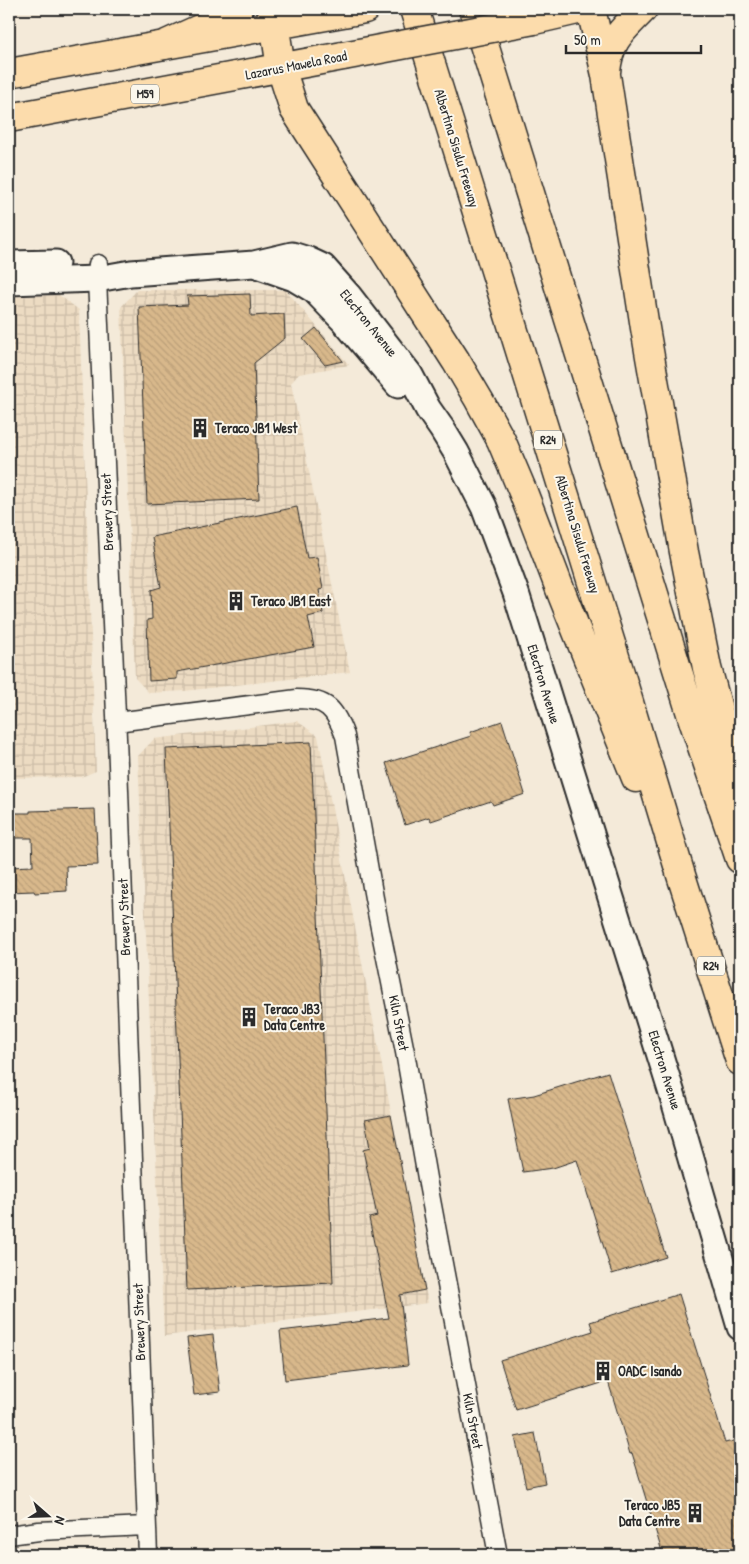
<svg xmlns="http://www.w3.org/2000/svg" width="749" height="1564" font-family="'Patrick Hand',sans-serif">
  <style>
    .industrial { fill: url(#industrial-grid) }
    .building { fill: url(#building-back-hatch); stroke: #2b2b2b }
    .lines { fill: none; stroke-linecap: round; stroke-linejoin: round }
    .street-casing { stroke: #2b2b2b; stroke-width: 21 }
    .secondary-casing { stroke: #2b2b2b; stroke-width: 29 }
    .primary-casing { stroke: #2b2b2b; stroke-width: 31 }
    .highway-casing { stroke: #2b2b2b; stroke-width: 31 }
    .street { stroke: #fbf7ec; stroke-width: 18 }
    .secondary { stroke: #fbf7ec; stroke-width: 25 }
    .primary { stroke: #fcdcac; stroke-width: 28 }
    .highway { stroke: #fcdcac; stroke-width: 28 }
    .primary-bridge-casing { stroke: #2b2b2b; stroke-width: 31; stroke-linecap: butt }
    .primary-bridge { stroke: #fcdcac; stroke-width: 28 }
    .labels { text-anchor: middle; stroke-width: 4; stroke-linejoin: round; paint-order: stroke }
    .shield { fill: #fbf7ec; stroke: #696865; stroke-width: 1 }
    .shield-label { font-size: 12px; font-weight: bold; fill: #2b2b2b }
    .street-label { font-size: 14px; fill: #2b2b2b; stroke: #fbf7ec }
    .poi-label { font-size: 14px; font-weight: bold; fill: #2b2b2b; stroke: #fbf7ec; text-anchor: start }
  </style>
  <defs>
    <pattern id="industrial-grid" width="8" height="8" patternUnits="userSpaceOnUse" patternTransform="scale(1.25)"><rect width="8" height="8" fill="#ecdbc2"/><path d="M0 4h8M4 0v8" fill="none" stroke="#cbbca7"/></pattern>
    <pattern id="building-back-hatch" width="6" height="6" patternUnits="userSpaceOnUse" patternTransform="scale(1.25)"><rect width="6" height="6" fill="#d8b88b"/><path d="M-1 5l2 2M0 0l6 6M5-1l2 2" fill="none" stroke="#ba9e78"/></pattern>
  </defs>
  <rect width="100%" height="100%" fill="#f4ead9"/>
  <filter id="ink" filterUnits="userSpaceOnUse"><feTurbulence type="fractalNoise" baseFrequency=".02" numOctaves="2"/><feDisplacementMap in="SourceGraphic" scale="10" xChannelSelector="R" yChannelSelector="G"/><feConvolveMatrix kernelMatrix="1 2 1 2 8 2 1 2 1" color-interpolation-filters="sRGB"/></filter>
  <g filter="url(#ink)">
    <path class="industrial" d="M137 290H286L349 365 299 374 291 383 350 672 184 691 149 693 135 678 121 307Z
      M59 295 79 310 96 771 81 777 9 778V297Z
      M297 721 318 736 428 1303 164 1336 138 756 154 739Z"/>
    <path class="building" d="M250 294 251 316 284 314 285 338 254 363 259 499 147 504 139 307 188 305 187 296Z
      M316 328 343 361 325 365 303 339Z
      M297 507 307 558 317 557 323 589 319 590 323 613 308 617 314 647 177 672V679L149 681 147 620 152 619 151 590 161 587 152 537Z
      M502 721 525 794 493 805 491 801 431 821 429 817 405 825 386 763 471 736 470 732Z
      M311 742 333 1283 187 1290 166 749Z
      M95 809 98 865 66 866 67 891 35 893 34 891 9 892V867L33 866 32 838H9V813H30V811L63 810Z
      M608 1072 666 1257 612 1274 577 1160 553 1168 523 1172 508 1099 534 1095Z
      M391 1115 425 1290 400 1295 408 1365 285 1380 280 1331 389 1318 369 1218 377 1216 363 1150 370 1148 365 1120Z
      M679 1294 725 1443 737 1440 740 1450V1555H663L632 1453 630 1454 608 1381 516 1410 500 1360 593 1331 590 1322Z
      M213 1335 220 1392 194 1395 187 1338Z
      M535 1433 545 1483 526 1487 515 1437Z"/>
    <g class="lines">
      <defs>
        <path id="street" d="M98 264 97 279 117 738 148 1555
          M116 722 297 699C327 699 335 709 345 736L374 898 405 1052 428 1184 498 1555
          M9 1535 39 1531 146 1526"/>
        <path id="secondary" d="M9 264 56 263
          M254 264 294 278 314 290 343 320 398 385
          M9 282 97 279 131 273 254 264 292 255 308 260 323 267 348 295 410 375 428 409 442 429 456 452 484 507 516 593 673 1097 740 1327"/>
        <path id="primary" d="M534 20 582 9
          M9 73 365 9
          M9 118 343 56"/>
        <path id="highway" d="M272 9 281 68 294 109 456 361 479 400 501 440 523 492 563 597 636 778
          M414 9 621 676 680 872 740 1061
          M473 9 693 720 740 859
          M591 9 606 75 645 328 684 552 707 668 740 791
          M164 45 230 15 238 9
          M606 72C609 39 622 31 643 9"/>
      </defs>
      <use href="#street" class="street-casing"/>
      <use href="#secondary" class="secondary-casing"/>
      <use href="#primary" class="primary-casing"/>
      <use href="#highway" class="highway-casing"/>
      <use href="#street" class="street"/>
      <use href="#secondary" class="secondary"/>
      <use href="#primary" class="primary"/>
      <use href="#highway" class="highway"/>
      <defs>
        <path id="primary-bridge" d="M343 56 534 20"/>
      </defs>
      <use href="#primary-bridge" class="primary-bridge-casing"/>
      <use href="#primary-bridge" class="primary-bridge"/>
    </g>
  </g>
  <defs>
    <symbol id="building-bare" viewBox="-9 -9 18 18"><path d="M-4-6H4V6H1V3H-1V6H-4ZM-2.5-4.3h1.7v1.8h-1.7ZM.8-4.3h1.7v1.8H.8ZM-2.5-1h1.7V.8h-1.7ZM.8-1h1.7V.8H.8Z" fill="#2b2b2b" stroke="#fbf7ec" stroke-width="2.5" paint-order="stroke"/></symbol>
  </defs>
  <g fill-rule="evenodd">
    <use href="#building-bare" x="186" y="414" width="28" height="28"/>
    <use href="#building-bare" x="222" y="587" width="28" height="28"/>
    <use href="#building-bare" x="235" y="1003" width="28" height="28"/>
    <use href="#building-bare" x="589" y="1357" width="28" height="28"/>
    <use href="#building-bare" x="681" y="1499" width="28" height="28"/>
  </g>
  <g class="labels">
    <g class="shield">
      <rect x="131" y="84.5" width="28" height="19" rx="4"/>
      <rect x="534" y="430.5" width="28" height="19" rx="4"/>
      <rect x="697" y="956.5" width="28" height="19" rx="4"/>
    </g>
    <g class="shield-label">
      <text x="145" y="98">M59</text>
      <text x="548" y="444">R24</text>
      <text x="711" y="970">R24</text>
    </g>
    <g class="street-label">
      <text transform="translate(296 65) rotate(-11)" y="5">Lazarus Mawela Road</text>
      <text transform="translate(457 148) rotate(73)" y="5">Albertina Sisulu Freeway</text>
      <text transform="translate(369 323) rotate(51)" y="5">Electron Avenue</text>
      <text transform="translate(107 512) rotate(-92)" y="5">Brewery Street</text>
      <text transform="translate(578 534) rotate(73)" y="5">Albertina Sisulu Freeway</text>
      <text transform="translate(544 684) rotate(73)" y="5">Electron Avenue</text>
      <text transform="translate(124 917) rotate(-92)" y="5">Brewery Street</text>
      <text transform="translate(399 1023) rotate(79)" y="5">Kiln Street</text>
      <text transform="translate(665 1070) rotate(73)" y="5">Electron Avenue</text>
      <text transform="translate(139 1322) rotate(-92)" y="5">Brewery Street</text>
      <text transform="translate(473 1421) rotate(79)" y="5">Kiln Street</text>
    </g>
    <g class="poi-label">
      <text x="215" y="433">Teraco JB1 West</text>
      <text x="251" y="606">Teraco JB1 East</text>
      <text x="264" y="1014">Teraco JB3<tspan x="264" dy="16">Data Centre</tspan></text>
      <text x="618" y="1376">OADC Isando</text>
      <text x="680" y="1510" text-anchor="end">Teraco JB5<tspan x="680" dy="16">Data Centre</tspan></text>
    </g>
  </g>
  <rect width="749" height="1564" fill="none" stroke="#fbf7ec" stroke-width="30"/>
  <rect x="15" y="15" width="719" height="1534" fill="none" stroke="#2b2b2b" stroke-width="2" filter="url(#ink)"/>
  <g transform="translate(48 1516) rotate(110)" stroke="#fbf7ec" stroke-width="4" paint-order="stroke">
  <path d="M0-4L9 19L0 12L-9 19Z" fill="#2b2b2b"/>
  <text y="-8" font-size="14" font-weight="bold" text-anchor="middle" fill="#2b2b2b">N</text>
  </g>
  <path d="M566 45v8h135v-8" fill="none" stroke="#2b2b2b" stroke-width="2.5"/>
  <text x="574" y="45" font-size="15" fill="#2b2b2b" stroke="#fbf7ec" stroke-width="4" paint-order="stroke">50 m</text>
</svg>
